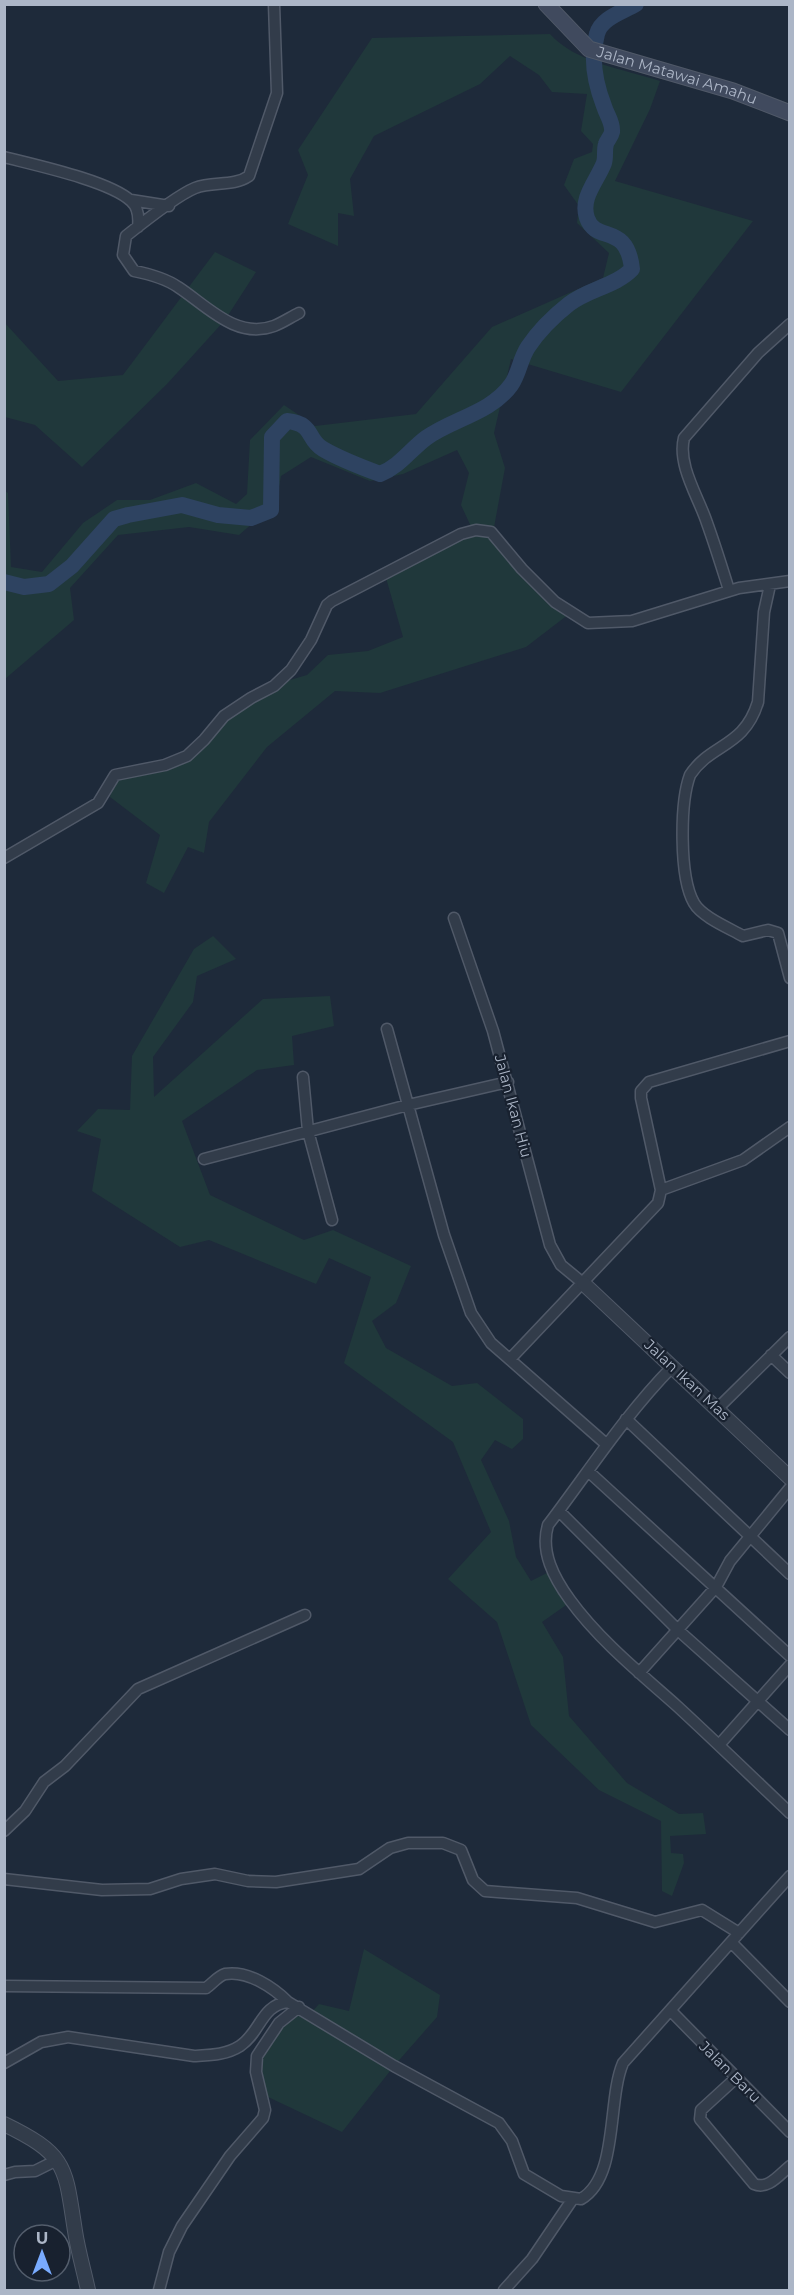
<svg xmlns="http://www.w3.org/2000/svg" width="794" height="2295" font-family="Montserrat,sans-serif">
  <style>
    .green { fill: #20383b }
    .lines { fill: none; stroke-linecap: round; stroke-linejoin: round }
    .river { stroke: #2e4361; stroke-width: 16 }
    .minor-casing { stroke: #505968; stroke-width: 13 }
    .tertiary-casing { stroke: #505968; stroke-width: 16 }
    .secondary-casing { stroke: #505968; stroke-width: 17 }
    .minor { stroke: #323c4a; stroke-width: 10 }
    .tertiary { stroke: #323c4a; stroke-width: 14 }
    .secondary { stroke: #404a5e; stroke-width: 15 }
    .labels { text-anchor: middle; stroke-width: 4.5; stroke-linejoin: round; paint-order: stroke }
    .street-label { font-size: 15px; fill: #acb6c7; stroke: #18212f }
  </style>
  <rect width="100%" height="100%" fill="#1e2a3a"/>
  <path class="green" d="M550 34C576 63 624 69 660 81L650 109 615 181 753 221 621 392 511 359 494 433 505 468 492 538 569 614 526 647 380 693 335 691 267 747 209 822 204 853 188 847 164 893 146 883 160 835 110 797 114 781 186 757 219 725 283 682 307 675 328 655 368 651 403 637 386 578 444 545 474 533 461 505 469 473 457 450 403 474 370 481 311 457 281 476 276 503 239 535 189 527 118 535 70 588 74 620 5 679V491L8 493 11 567 42 572 83 523 117 500H150L196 483 236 504 247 494 250 440 284 405 315 426 416 414 492 327 603 278 609 253 577 223 579 206 564 185 574 159 592 152 593 144 581 131 587 94 552 92 539 75 510 56 480 84 374 136 350 179 354 216 338 213V246L288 224 308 175 298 150 372 38Z
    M215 252 256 272 225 320 167 384 82 467 35 425 5 417V323L58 381 123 375Z
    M213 936 236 959 197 976 193 1002 153 1057 154 1097 263 999 330 996 334 1026 292 1036 294 1065 257 1070 182 1121 210 1195 304 1240 333 1230 411 1266 396 1303 372 1321 386 1348 452 1386 477 1383 523 1419V1439L512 1449 495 1440 481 1460 509 1521 516 1557 531 1581 551 1571 569 1603 542 1622 563 1657 569 1716 627 1783 679 1814 703 1813 706 1834 670 1836 671 1853 683 1854 684 1863 672 1896 662 1891 661 1821 599 1790 531 1725 497 1622 448 1579 491 1532 453 1442 344 1363 371 1277 329 1258 316 1284 209 1240 180 1247 92 1191 101 1139 77 1131 98 1109 130 1110 132 1056 194 949Z
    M364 1949 440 1995 437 2017 394 2066 342 2132 266 2096C263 2089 258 2081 257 2073 253 2051 284 2020 300 2008L310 2014 319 2004 349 2011Z"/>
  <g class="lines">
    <path class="river" d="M4 582 24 587 49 584 72 566 114 519 128 515 182 505 218 515 251 518 271 510 272 437 287 421C315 424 306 439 323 449 340 459 361 467 380 474 400 466 410 450 426 438 452 419 491 413 511 385 519 374 520 359 528 347 538 332 555 315 569 304 588 289 616 286 632 269 627 222 596 244 587 218 580 198 597 181 604 163 606 157 604 150 606 144 607 140 611 137 612 132 613 122 607 116 604 106 595 83 590 59 597 34 601 18 623 12 636 4"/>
    <defs>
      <path id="minor" d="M274 4 277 93 249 176C233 187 213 181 195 188 178 195 141 224 126 236L123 255 134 271C149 274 165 278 178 287 206 305 236 340 274 326 282 323 291 317 299 313
        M4 157C35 165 110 181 131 201 138 207 139 218 138 227
        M131 200 169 206
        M770 585 764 612 758 702C744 748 711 743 690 775 680 802 679 877 694 903 702 917 729 928 743 936L768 930 778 933 790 978
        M729 590C722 568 715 545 707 523 699 498 677 465 684 438L758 353 790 324
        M4 858 98 803 115 775 165 765 187 756 204 740 224 716 251 698 274 686 291 670 311 640 327 605 332 601 461 534 476 530 491 532 522 569 555 602 588 623 632 621 739 588 790 581
        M454 918 493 1031 550 1245 561 1265 584 1284
        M387 1029 444 1235 471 1313 491 1343 606 1444
        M303 1077 308 1131 332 1220
        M204 1159 408 1105 508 1082
        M661 1190 743 1160 790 1127
        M771 1355 790 1373
        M511 1358 658 1203 661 1190 641 1098V1091L649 1082 790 1041
        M672 1367C625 1415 589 1471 548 1525 540 1552 554 1578 570 1600 599 1640 641 1674 677 1706 715 1741 752 1777 790 1813
        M718 1408 790 1337
        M626 1419 790 1574
        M588 1471 790 1656
        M559 1511 679 1631 790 1730
        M639 1673 716 1587 730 1561 790 1488
        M719 1745 790 1665
        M4 1831 25 1811 44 1782 65 1766 138 1689 305 1615
        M4 1879 102 1890 150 1889 181 1879 215 1874 248 1881 276 1882 359 1869 390 1848 408 1843H443L461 1850 473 1880 485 1891 577 1898 655 1922 702 1910 739 1933
        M732 1943 790 2002
        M4 1986 206 1988C212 1984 218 1976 225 1974 248 1970 274 1988 288 2002
        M671 2011 790 2132
        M4 2063 41 2042 68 2037 194 2056C210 2055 226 2055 240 2046 261 2032 261 2005 288 2002L394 2066 499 2123 512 2141 524 2174 561 2196 581 2199C619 2177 607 2100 623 2063L790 1876
        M736 2078 701 2110 700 2119 754 2184C768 2190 779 2175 790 2166
        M4 2175 15 2172 35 2171 57 2160
        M159 2290 169 2252 182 2226 230 2156 263 2118 265 2110 256 2072 257 2056 279 2023 299 2007
        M504 2290 532 2259 572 2200"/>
      <path id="tertiary" d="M584 1284 790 1478
        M4 2124C68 2155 65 2167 75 2231 78 2251 84 2271 88 2290"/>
      <g id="secondary">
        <path id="s1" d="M546 4 589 49 733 91 790 113"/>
      </g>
    </defs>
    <use href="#minor" class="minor-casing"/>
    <use href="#tertiary" class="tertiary-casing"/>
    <use href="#secondary" class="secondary-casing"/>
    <use href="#minor" class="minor"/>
    <use href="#tertiary" class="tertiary"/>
    <use href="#secondary" class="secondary"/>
  </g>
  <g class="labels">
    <g class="street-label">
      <text dy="5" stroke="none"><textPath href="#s1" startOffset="154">Jalan Matawai Amahu</textPath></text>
      <text transform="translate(513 1106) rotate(75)" y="5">Jalan Ikan Hiu</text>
      <text transform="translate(687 1380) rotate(43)" y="5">Jalan Ikan Mas</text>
      <text transform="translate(730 2072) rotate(45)" y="5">Jalan Baru</text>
    </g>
  </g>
  <rect width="794" height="2295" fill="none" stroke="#acb6c7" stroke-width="12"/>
  <g transform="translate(42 2253)"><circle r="28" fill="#18212f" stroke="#535d6c" stroke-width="1.5"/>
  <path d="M0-4.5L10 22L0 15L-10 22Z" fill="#79abff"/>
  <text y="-9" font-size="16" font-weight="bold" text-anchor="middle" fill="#acb6c7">U</text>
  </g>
</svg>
